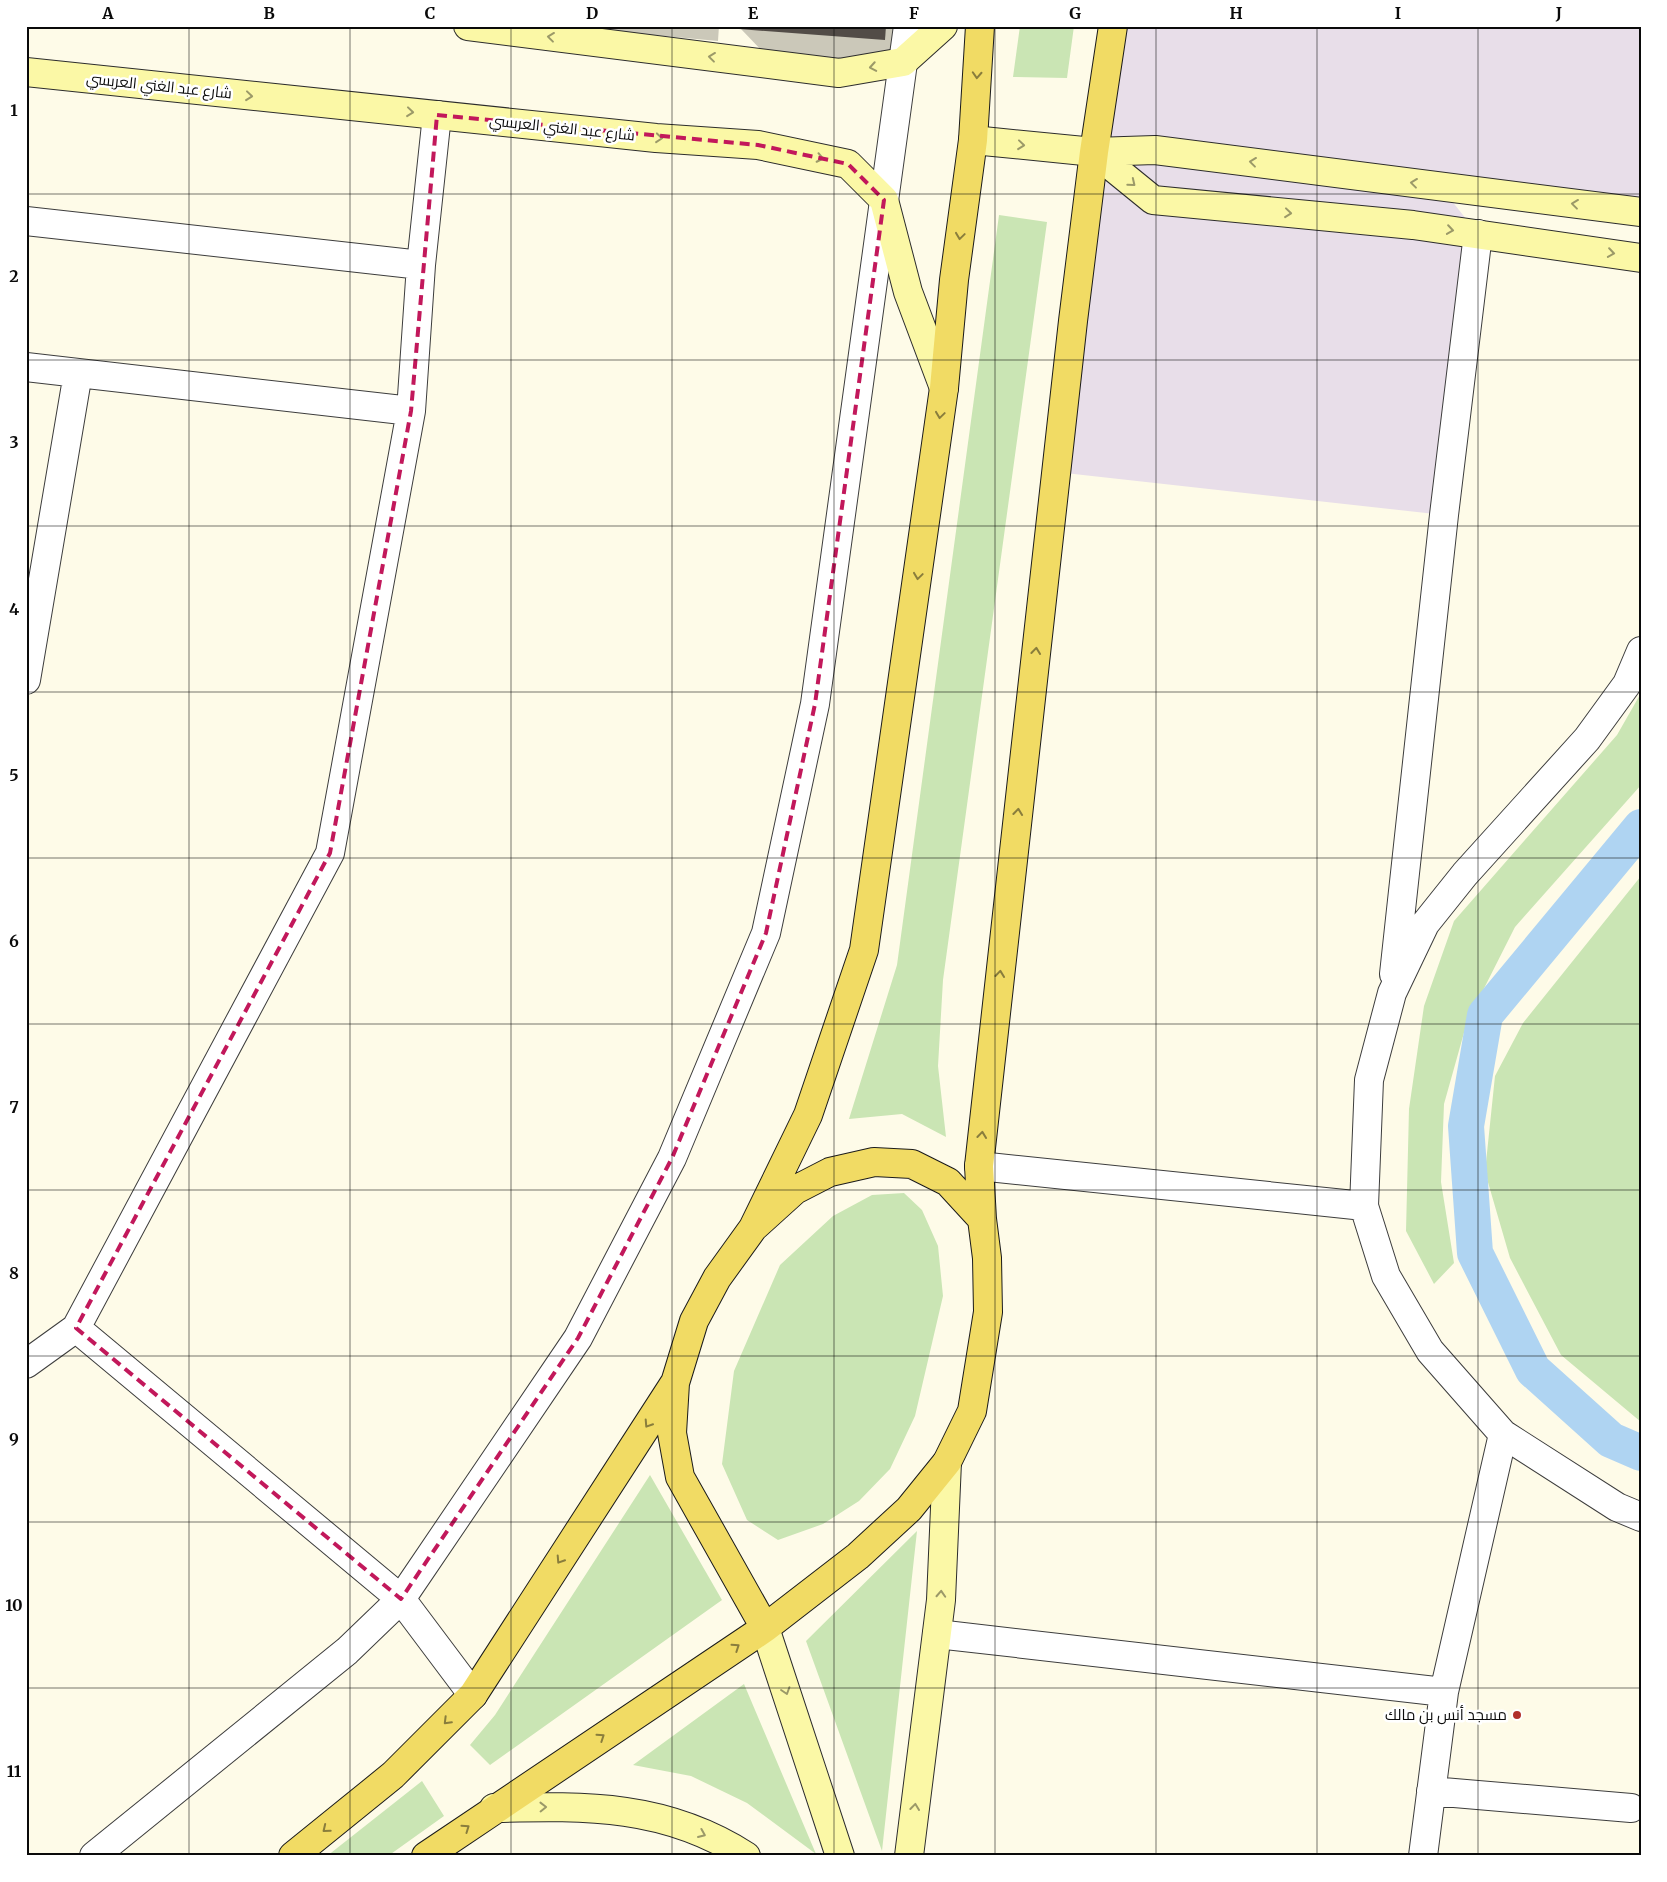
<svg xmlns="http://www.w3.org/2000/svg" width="1667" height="1882" font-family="Merriweather,Cairo,serif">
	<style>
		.industrial { fill: #e8dee9 }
		.green { fill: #cae5b4 }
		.shadow { fill: #0003 }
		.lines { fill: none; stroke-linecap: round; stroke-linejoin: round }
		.canal { stroke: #afd4f2; stroke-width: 36 }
		.building { fill: #524c47 }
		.street-casing { stroke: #3d3d3d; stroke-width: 30 }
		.secondary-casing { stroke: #2c2c2c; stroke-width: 30 }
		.primary-casing { stroke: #1b1b1b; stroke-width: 30 }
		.street { stroke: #fff; stroke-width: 28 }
		.secondary { stroke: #fbf8a6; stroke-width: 28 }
		.primary { stroke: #f1db64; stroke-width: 28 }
		.oneway { stroke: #9b9968 }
		.oneway2 { stroke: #897d3c }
		.marked { fill: none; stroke: #c2185b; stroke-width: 4; stroke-dasharray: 10 6; stroke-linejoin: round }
		.grid { fill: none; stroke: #0a0a0a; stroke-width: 1; stroke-opacity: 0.55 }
		.poi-dot { fill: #b12f2a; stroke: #fff; stroke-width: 2 }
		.labels { text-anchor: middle; stroke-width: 5; stroke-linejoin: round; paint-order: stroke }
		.street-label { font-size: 15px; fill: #0a0a0a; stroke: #fff }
		.poi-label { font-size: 15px; fill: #0a0a0a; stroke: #fff; text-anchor: end }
		.neatline { fill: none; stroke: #0a0a0a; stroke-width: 2 }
		.grid-label { font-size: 16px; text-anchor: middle; font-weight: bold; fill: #0a0a0a }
	</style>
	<rect width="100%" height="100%" fill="#fefbe8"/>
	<path class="industrial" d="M 1113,26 L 1641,26 L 1641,212 L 1440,186 L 1478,234 L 1444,515 L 1056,472 Z"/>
	<path class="green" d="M 1020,26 L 1074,26 L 1067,78 L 1013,77 Z
		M 999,215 L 1047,222 L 943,980 L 938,1066 L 946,1137 L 902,1114 L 849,1119 L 897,965 Z
		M 1641,693 L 1641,785 L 1515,927 L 1467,1022 L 1444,1104 L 1441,1182 L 1454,1263 L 1434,1284 L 1406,1231 L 1409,1109 L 1424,1006 L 1454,921 L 1617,735 Z
		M 1641,876 L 1641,1422 L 1561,1355 L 1510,1258 L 1485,1172 L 1495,1076 L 1523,1023 Z
		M 904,1193 L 922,1210 L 938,1246 L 943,1296 L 915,1416 L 890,1469 L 859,1501 L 823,1524 L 778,1540 L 747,1520 L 722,1464 L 734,1371 L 780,1265 L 833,1216 L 872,1195 Z
		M 650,1475 L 722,1600 L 490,1765 L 470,1745 L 495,1715 Z
		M 917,1531 L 882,1851 L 806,1641 Z
		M 744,1684 L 816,1854 L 747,1803 L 691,1776 L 633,1765 Z
		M 422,1781 L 444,1816 L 388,1856 L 327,1856 Z"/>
	<path class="shadow" d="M 554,26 L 719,26 L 718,41 Z
		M 741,26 L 914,26 L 910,66 L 766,55 L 741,29 Z"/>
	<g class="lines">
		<path class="canal" d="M 1641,827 L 1485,1015 L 1466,1126 L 1475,1253 L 1533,1370 L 1611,1440 L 1641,1453"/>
	</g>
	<path class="building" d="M 740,26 L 886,26 L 885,40 L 739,29 Z"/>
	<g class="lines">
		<g class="street-casing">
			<path id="street" d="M 26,221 L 421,265 L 411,411 L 330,853 L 76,1328 L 26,1364
				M 421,265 L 437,115
				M 26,367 L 411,411
				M 1641,651 L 1627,684 L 1587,739 L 1465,874 L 1425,924 L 1392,993 L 1369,1080 L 1364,1206 L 1386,1276 L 1430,1351 L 1503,1434 L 1617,1507 L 1641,1517
				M 26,680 L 78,373
				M 1394,974 L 1444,515 L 1478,234
				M 979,1166 L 1364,1206
				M 76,1328 L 401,1599 L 473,1695
				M 937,1634 L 1444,1692
				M 1431,1791 L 1631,1808
				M 94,1856 L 347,1651 L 401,1599 L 578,1338 L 672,1158 L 766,933 L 815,704 L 908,26
				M 1423,1856 L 1444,1692 L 1503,1434"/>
		</g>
		<g class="secondary-casing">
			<path id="secondary" d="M 468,26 L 839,73 L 903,62 L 943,26
				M 26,72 L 656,138 L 758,145 L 848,164 L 884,200 L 908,292 L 944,388
				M 973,140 L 1094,152 L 1155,150 L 1641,212
				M 1094,152 L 1153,200 L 1413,225 L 1641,258
				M 765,1628 L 840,1856
				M 494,1808 C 587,1806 665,1804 746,1856
				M 909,1856 L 941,1600 L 947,1462"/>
		</g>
		<g class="primary-casing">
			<path id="primary" d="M 874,1162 L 912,1164 L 948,1182 L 982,1219 L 987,1258 L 988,1312 L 972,1411 L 947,1462 L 909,1509 L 858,1556 L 765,1628 L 680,1477 L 672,1433 L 675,1383 L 694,1321 L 717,1278 L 753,1228 L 795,1190 L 830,1172 Z
				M 982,1219 L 979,1166 L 1073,321 L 1094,152 L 1113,26
				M 753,1228 L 808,1115 L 864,950 L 944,388 L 954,280 L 973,140 L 980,26
				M 293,1856 L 393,1775 L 473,1695 L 674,1384
				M 426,1856 L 765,1628"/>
		</g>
		<use href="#street" class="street"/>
		<use href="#secondary" class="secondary"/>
		<use href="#primary" class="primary"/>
	</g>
	<defs><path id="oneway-chevron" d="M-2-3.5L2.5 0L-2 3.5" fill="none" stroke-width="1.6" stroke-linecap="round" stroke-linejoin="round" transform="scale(1.25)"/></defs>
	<g class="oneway">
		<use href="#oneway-chevron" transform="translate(551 37) rotate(-173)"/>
		<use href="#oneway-chevron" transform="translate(712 57) rotate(-173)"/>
		<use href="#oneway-chevron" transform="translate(873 67) rotate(170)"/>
		<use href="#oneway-chevron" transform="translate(249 96) rotate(6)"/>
		<use href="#oneway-chevron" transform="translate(410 112) rotate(6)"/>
		<use href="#oneway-chevron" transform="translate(659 138) rotate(5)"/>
		<use href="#oneway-chevron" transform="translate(1021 145) rotate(6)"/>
		<use href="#oneway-chevron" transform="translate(820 158) rotate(12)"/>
		<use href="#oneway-chevron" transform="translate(1253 162) rotate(-173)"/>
		<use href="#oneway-chevron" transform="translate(1132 183) rotate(39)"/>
		<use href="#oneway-chevron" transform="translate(1414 183) rotate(-173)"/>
		<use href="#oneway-chevron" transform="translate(1575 204) rotate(-173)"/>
		<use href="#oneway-chevron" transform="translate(1288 213) rotate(6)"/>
		<use href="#oneway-chevron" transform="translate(1450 230) rotate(8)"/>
		<use href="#oneway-chevron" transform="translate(1611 253) rotate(8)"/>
		<use href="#oneway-chevron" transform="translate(941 1594) rotate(-87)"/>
		<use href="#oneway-chevron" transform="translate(786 1691) rotate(72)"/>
		<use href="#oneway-chevron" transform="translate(543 1807) rotate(-1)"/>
		<use href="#oneway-chevron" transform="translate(915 1807) rotate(-83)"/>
		<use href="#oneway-chevron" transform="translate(702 1834) rotate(23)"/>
	</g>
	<g class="oneway2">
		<use href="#oneway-chevron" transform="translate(977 75) rotate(93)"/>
		<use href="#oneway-chevron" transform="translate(960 236) rotate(98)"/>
		<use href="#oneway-chevron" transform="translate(940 415) rotate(98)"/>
		<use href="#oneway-chevron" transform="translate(918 576) rotate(98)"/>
		<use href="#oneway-chevron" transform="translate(1036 651) rotate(-84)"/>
		<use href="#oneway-chevron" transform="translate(1018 812) rotate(-84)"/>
		<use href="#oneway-chevron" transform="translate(1000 974) rotate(-84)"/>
		<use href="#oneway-chevron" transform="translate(982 1135) rotate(-84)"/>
		<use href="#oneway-chevron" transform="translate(648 1424) rotate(123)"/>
		<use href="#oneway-chevron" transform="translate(560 1560) rotate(123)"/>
		<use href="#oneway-chevron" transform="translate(736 1647) rotate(-34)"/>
		<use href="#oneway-chevron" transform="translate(447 1721) rotate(135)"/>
		<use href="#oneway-chevron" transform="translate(601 1737) rotate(-34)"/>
		<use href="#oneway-chevron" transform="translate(466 1828) rotate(-35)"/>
		<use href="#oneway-chevron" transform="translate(326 1829) rotate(141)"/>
	</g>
	<path class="marked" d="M 437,115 L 758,145 L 848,164 L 884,200 L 815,704 L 766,933 L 672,1158 L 578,1338 L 401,1599 L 76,1328 L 330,853 L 411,411 Z"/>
	<path class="grid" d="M 189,26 L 189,1856M 350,26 L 350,1856M 511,26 L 511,1856M 672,26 L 672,1856M 834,26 L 834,1856M 995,26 L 995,1856M 1156,26 L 1156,1856M 1317,26 L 1317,1856M 1478,26 L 1478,1856M 26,194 L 1641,194M 26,360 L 1641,360M 26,526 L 1641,526M 26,692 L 1641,692M 26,858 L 1641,858M 26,1024 L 1641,1024M 26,1190 L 1641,1190M 26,1356 L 1641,1356M 26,1522 L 1641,1522M 26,1688 L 1641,1688"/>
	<circle class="poi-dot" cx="1517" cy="1715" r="5"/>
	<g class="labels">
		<g class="street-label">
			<text transform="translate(159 86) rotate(6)" y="5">شارع عبد الغني العربسي</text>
			<text transform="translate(562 128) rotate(6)" y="5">شارع عبد الغني العربسي</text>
		</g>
		<g class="poi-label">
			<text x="1507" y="1720">مسجد أنس بن مالك</text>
		</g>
	</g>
	<rect width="1667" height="1882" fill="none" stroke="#ffffff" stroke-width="55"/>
	<rect x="28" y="28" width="1612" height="1826" class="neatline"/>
	<g class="grid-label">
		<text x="108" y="19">A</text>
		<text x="269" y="19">B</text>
		<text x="430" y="19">C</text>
		<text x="592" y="19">D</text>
		<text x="753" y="19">E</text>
		<text x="914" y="19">F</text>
		<text x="1075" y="19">G</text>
		<text x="1236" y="19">H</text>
		<text x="1398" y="19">I</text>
		<text x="1559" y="19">J</text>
		<text x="14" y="116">1</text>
		<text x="14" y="282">2</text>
		<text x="14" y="448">3</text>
		<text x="14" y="615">4</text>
		<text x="14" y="781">5</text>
		<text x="14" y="947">6</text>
		<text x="14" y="1113">7</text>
		<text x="14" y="1279">8</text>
		<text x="14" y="1445">9</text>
		<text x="14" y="1611">10</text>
		<text x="14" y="1777">11</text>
	</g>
</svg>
